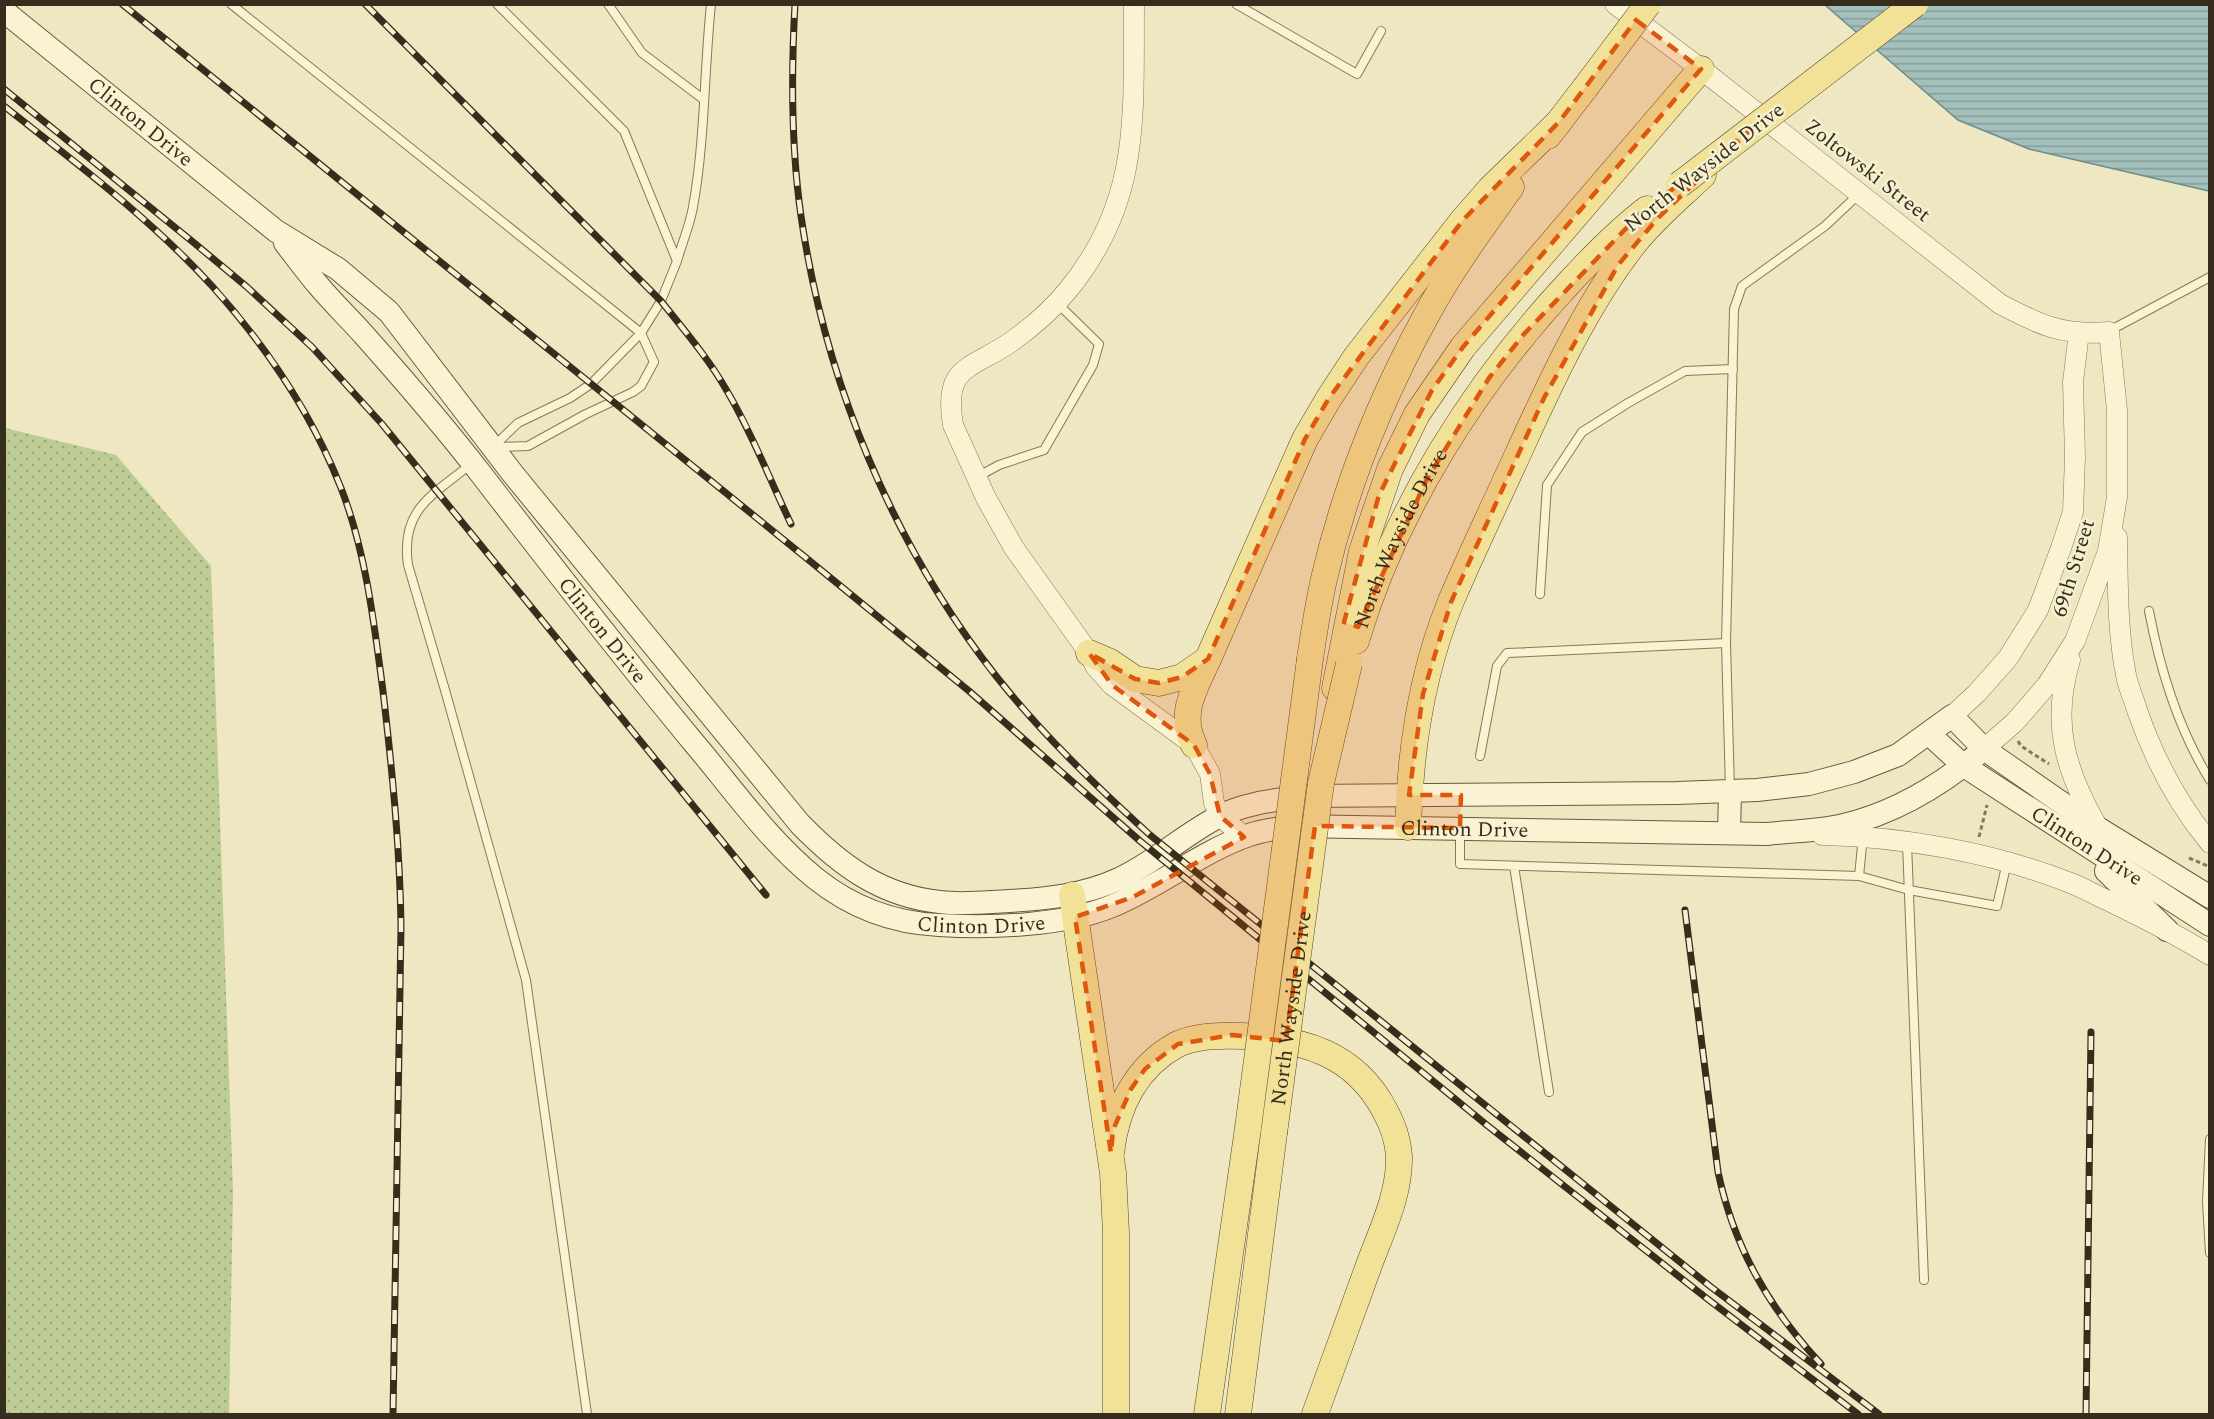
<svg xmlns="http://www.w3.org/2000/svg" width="2214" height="1419" font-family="Spectral,serif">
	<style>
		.grass { fill: url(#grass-dots) }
		.water { fill: url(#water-rules); stroke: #6b8e8a; stroke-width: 1.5 }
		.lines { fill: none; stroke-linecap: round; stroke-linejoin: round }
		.service-casing { stroke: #877858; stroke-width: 10 }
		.tertiary-casing { stroke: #877858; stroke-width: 21 }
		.secondary-casing { stroke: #69593c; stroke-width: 24 }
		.primary-casing { stroke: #55452d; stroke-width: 27 }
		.path { stroke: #877858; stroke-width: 3; stroke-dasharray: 4.5 3; stroke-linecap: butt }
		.service { stroke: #f9f3d4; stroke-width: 8 }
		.tertiary { stroke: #f9f3d4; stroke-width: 20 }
		.secondary { stroke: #f9f3d4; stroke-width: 22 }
		.primary { stroke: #f1e298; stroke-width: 26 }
		.rail-casing { stroke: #372d1d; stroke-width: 7 }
		.rail { stroke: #f5f0d0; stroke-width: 4.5; stroke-dasharray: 14; stroke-linecap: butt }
		.primary-bridge-casing { stroke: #55452d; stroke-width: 27; stroke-linecap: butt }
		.primary-bridge { stroke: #f1e298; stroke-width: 26 }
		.marked { fill: #df570d; fill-opacity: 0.2; stroke: #df570d; stroke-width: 4.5; stroke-dasharray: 12 8; stroke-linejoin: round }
		.labels { text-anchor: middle; stroke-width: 5; stroke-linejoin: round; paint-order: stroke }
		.street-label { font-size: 21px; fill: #372d1d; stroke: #f5f0d0 }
	</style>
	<defs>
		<pattern id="grass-dots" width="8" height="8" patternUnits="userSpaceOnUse" patternTransform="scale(1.5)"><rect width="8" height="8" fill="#bdcc95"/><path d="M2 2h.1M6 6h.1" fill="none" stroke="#9aa679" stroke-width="1.8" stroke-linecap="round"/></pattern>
		<pattern id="water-rules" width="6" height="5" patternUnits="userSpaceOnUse" patternTransform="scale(1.5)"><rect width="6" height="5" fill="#a3c0bc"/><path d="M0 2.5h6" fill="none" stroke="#869c98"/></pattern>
	</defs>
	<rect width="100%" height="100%" fill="#eee7c1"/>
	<path class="grass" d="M 5,428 L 116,455 L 211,566 L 233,1191 L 229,1414 L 5,1414 Z"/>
	<path class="water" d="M 1825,5 L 2209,5 L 2209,191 L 2029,149 L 1958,120 Z"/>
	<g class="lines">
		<g class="service-casing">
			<path id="service" d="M 231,4 L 641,333 L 654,362 L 641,386 L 633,392 L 586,414 L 528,446 L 497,447
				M 608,4 L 642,53 L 703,99
				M 1236,4 L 1357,74 L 1381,31
				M 677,261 C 682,243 690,225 693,207 C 705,141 704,72 711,4
				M 2109,331 L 2210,277
				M 494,446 L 518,423 L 570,398 L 591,384 L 641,333 L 661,301 L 677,261 L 624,131 L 497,4
				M 471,464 C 433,495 400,509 408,565 L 445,690 L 526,980 L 587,1414
				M 977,477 L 999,465 L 1044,450 L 1093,365 L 1099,344 L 1057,303
				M 1540,594 L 1547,485 L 1582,432 L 1628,403 L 1685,371 L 1733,369
				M 2149,611 C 2160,669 2178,729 2210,780
				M 1480,756 L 1497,666 L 1507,653 L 1726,643
				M 1730,791 L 1726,643 L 1734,309 L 1742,286 L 1825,226 L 1859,194
				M 1460,831 L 1460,864 L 1859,876
				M 1863,836 L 1859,876 L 1909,890 L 1997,906 L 2007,862
				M 1907,843 L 1924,1280
				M 1514,866 L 1549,1092
				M 2210,1139 L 2207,1202 L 2210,1253"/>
		</g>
		<g class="tertiary-casing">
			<path id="tertiary" d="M 1134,4 C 1133,114 1142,200 1068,290 C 1052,310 1032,327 1011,342 C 970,370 943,365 953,425 L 986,498 L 1014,548 L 1089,653 L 1096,667 L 1112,685 L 1194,745 L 1210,774 L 1214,803 L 1220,816 L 1244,837
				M 1615,4 L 1701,69 L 2000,304 C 2040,325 2062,336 2109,332 L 2117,410 L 2117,497 L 2108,551 L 2075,641 L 2047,685 L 2015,722 L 1984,749
				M 2117,537 C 2118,583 2117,630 2126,675 C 2128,687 2134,699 2137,710 C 2154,759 2177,803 2210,843
				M 2070,660 C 2051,723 2065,770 2097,826
				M 1952,716 L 1977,693 L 2008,658 L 2038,610 L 2061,548 L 2073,512 L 2075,457 L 2073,382 L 2079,332
				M 1822,835 C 1904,837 1991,852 2068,882 C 2082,887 2095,895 2109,901 C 2144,918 2177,935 2210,955"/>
		</g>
		<g class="secondary-casing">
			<g id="secondary">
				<path id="s1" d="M 4,11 L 276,231 L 338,269 L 389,312 L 513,474 L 800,824 C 840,865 881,896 940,902 C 963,905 986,902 1009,901 C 1047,899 1084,895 1119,879 C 1156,862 1184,834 1220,816 C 1245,803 1276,800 1304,796 L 1677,793 L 1757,790 L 1809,784 L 1854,772 L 1898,755 L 1952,716 L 1984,749 L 2007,765 L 2098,828 L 2210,897"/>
				<path id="s2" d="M 285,243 C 296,257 307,272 318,285 C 333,303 349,318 364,335 C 404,380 444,426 481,474 C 551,565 621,655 694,743 C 733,789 768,840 815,878 C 851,907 893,923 939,925 C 990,928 1064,926 1112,906 C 1159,887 1200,852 1249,835 C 1264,830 1280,828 1295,826 L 1767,834 C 1792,831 1820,831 1844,825 C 1898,812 1943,784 1984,749"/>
				<path id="s3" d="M 1929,734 L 1964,766 L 2210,925"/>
				<path d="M 1729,833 L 1730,792"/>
				<path d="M 2106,871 L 2167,930"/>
			</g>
		</g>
		<g class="primary-casing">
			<g id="primary">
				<path d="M 1548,136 L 1585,88"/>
				<path id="s4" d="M 1356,641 C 1395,509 1475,384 1568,284 C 1592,258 1618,231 1647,209"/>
				<path d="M 1089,653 L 1110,662 L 1135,679 L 1159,683 L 1182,677 L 1208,659 L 1305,439 L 1329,398 L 1356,357 L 1463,220 L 1490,189 L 1559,122"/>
				<path d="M 1310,659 C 1314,632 1318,605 1324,579 C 1345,488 1381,398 1426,316 C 1450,271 1481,229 1511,187"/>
				<path d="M 1335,688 L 1362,551 L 1390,469 L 1417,414 L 1463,347 L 1701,69"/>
				<path d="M 1194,745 C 1178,714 1195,688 1208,659"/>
				<path d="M 1408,827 C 1410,750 1422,672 1451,601 C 1472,552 1495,504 1517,456 C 1550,384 1584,308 1633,245 C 1653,219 1680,197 1703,175"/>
				<path d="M 1072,895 L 1113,1173 L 1116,1233 L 1116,1414"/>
				<path d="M 1111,1153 C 1116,1109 1135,1068 1176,1045 C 1195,1035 1222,1035 1243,1036 C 1302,1039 1354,1053 1384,1109 C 1392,1123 1398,1140 1399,1156 C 1400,1194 1382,1230 1369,1265 C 1351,1315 1333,1365 1315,1414"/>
				<path d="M 1207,1414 L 1248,1128"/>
				<path d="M 1238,1414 L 1274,1133"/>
			</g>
		</g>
		<path class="path" d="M 2018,741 L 2021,746 L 2049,764
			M 1979,837 L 1987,805
			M 2189,858 L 2210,867"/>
		<use href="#service" class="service"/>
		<use href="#tertiary" class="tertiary"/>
		<use href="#secondary" class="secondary"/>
		<use href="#primary" class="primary"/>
		<g class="rail-casing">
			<path id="rail" d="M 122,4 L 805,557 L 969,691 L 1140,841 L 1488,1126 L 1705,1297 L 1858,1414
				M 365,4 L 661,301 C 684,330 709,359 727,391 C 752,433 770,480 791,524
				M 795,4 C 791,75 791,146 801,216 C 825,381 892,544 996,676 C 1042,734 1095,785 1150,835 L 1711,1287 L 1879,1414
				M 4,89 L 193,242 L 247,287 L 312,347 L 382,424 L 766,895
				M 4,106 C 76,163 150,218 212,286 C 266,346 311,412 341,488 C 366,552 374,623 383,691 C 392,769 400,847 401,926 L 393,1414
				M 1685,910 L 1718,1172 C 1734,1247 1768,1307 1821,1364
				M 2086,1414 L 2091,1032"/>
		</g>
		<use href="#rail" class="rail"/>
		<g class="primary-bridge-casing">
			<g id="primary-bridge">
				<path d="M 1585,88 L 1648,4"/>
				<path d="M 1679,185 L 1915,4"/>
				<path d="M 1248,1128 L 1310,659"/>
				<path id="s5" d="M 1274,1133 L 1321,783 L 1349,664"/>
			</g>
		</g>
		<use href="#primary-bridge" class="primary-bridge"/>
	</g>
	<path class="marked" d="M 1636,20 L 1701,69 L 1463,347 L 1432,390 L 1379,495 L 1344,622 L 1358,627 L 1427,479 L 1489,378 L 1524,334 L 1640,214 L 1749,131 L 1657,219 L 1618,265 L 1544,398 L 1451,602 L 1423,694 L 1409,795 L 1461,795 L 1460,828 L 1315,826 L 1286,1041 L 1232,1035 L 1178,1044 L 1145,1069 L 1131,1089 L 1113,1130 L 1111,1153 L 1075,917 L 1133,897 L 1244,837 L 1220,816 L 1210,774 L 1194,745 L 1112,685 L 1089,653 L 1135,679 L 1159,683 L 1182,677 L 1208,659 L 1305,439 L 1329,398 L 1463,220 L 1559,122 Z"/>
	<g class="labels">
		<g class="street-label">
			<text dy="7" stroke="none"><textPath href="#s1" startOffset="176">Clinton Drive</textPath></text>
			<text transform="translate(1704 167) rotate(-38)" y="7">North Wayside Drive</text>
			<text transform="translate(1868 170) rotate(38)" y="7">Zoltowski Street</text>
			<text dy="7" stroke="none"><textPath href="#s4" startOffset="112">North Wayside Drive</textPath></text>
			<text transform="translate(2073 568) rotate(-73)" y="7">69th Street</text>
			<text dy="7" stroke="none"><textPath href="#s2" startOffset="501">Clinton Drive</textPath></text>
			<text dy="7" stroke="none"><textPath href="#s2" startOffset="1509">Clinton Drive</textPath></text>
			<text dy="7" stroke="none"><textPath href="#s3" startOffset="194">Clinton Drive</textPath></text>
			<text dy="7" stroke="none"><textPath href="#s2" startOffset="1005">Clinton Drive</textPath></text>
			<text dy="7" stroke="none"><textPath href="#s5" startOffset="126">North Wayside Drive</textPath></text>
		</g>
	</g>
	<rect width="2214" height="1419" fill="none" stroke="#372d1d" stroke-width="12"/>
</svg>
